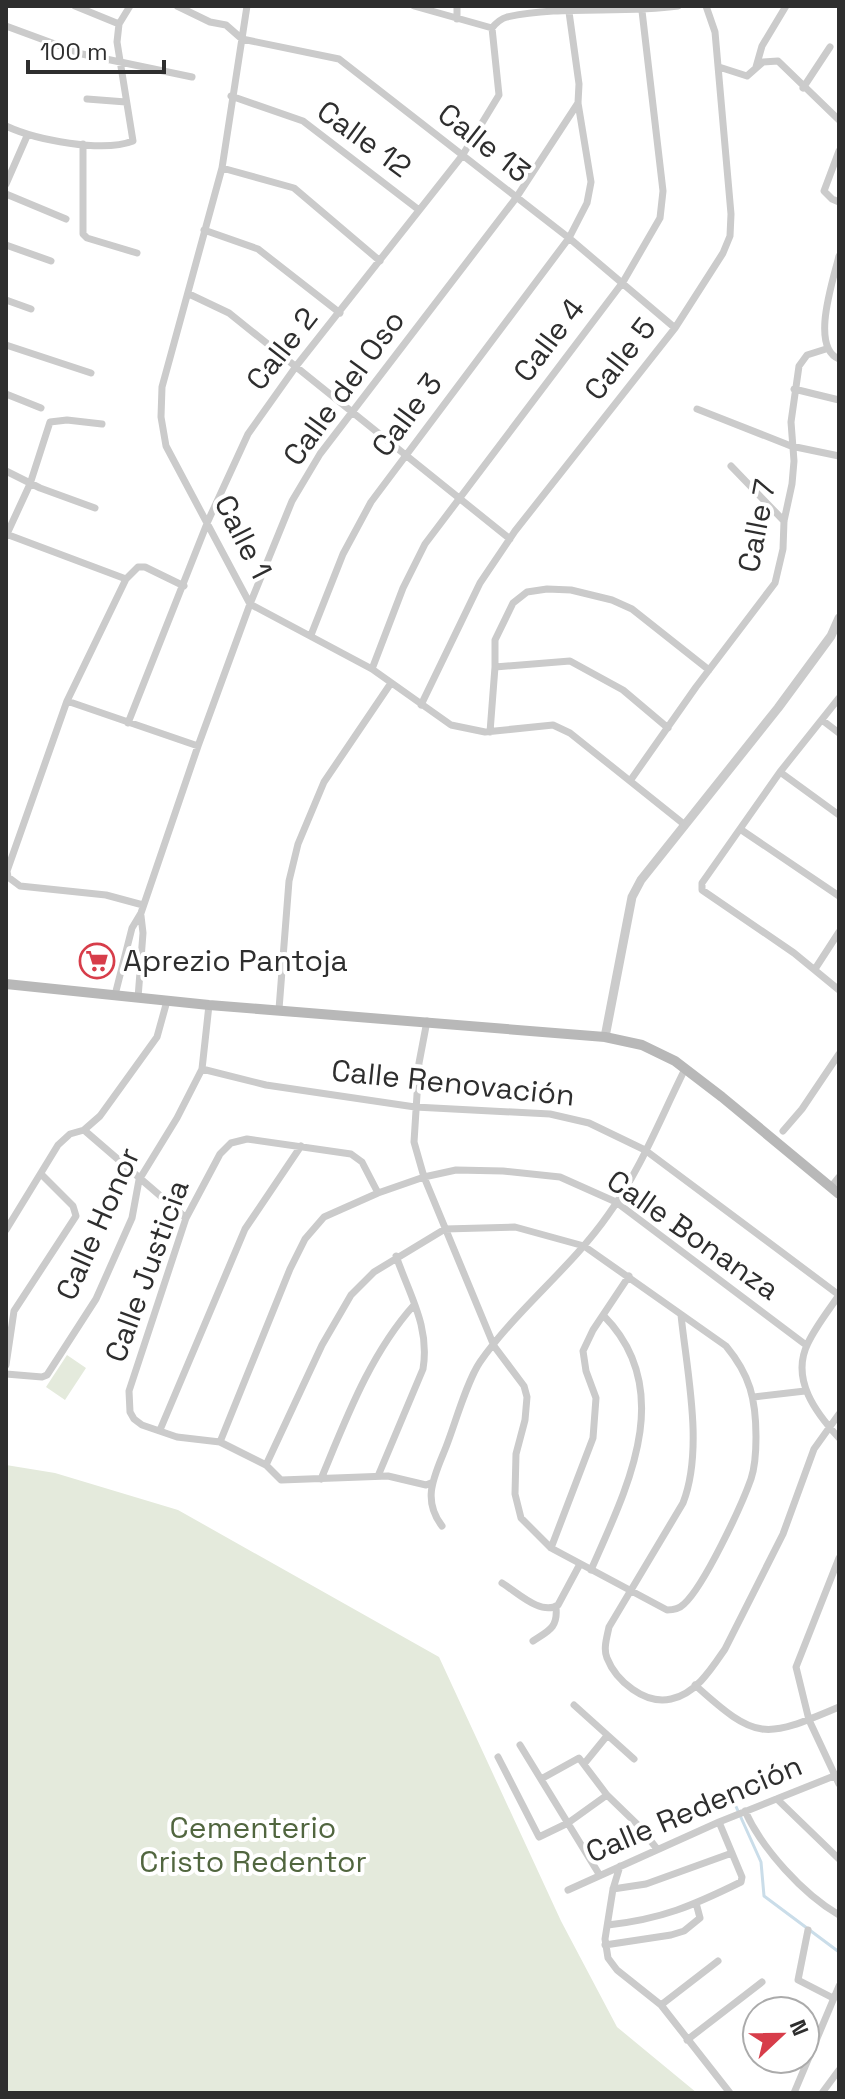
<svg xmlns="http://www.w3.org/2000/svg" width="845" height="2099" font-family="'Space Grotesk',sans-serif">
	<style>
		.green { fill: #e4eadc }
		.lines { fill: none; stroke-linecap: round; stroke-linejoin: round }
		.stream { stroke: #cadde9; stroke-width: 3 }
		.minor { stroke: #cbcbcb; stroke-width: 7 }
		.tertiary { stroke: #cbcbcb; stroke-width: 9 }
		.secondary { stroke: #b8b8b8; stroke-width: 10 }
		.labels { text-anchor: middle; stroke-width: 8; stroke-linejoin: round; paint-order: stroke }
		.street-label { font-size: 30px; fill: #2e2e2e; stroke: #fff }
		.poi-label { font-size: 30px; fill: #2e2e2e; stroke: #fff; text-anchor: start }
		.park-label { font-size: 30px; fill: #51663f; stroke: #fff }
	</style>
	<rect width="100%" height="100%" fill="#fff"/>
	<path class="green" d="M 67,1355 L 86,1368 L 65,1400 L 46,1387 Z
		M 6,1465 L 55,1473 L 178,1510 L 439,1657 L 561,1921 L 617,2027 L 697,2093 L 6,2093 Z"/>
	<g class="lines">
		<path class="stream" d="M 729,1791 L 761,1862 L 764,1896 L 839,1952"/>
		<path class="minor" d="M 75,6 L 119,24
			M 177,6 L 210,22 L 226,25 L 242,39 L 339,59 L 569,238 L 675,328
			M 247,6 L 222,168 L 162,387 L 161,417 L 166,446 L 250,604 L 372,669 L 451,725 L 485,732 L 553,725 L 570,733 L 685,825
			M 414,6 L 492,28 C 496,23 500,19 507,17 C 561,5 622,14 678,6
			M 457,6 L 457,19
			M 6,26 L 82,54 L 192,77
			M 719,67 L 747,76 L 763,62 L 778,61 L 839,120
			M 756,67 L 762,46 L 786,6
			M 803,88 L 830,47
			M 231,96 L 303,121 L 419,210
			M 87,99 L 126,102
			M 6,126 C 36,140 103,153 133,141 L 117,42 L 119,24 L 130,6
			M 83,144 L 83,234 L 87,238 L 137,253
			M 839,151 L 824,191 L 832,199 L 839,202
			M 222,168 L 294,188 L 380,261
			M 6,184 L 27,136
			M 6,194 L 66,219
			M 204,230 L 258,249 L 340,313
			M 6,245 L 51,261
			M 839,256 C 833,281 810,347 839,359
			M 189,294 L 229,313 L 510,539
			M 6,300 L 31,309
			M 6,345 L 91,373
			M 794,389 L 839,400
			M 6,394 L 41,408
			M 697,409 L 791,446 L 839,456
			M 731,466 L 784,521
			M 6,471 L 40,488 L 95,508
			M 6,534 L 126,579
			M 6,536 L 30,484 L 50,422 L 67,420 L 102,424
			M 311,635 L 343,554 L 371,502 L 569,238 L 587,203 L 591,182 L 578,103 L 579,84 L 569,12
			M 495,667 L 570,661 L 623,690 L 668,728
			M 372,669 L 403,588 L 425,544 L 623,282 L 660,218 L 663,191 L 642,11
			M 839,698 L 780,772 L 702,883 L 702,890 L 794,953 L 839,990
			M 67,701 L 198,746
			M 421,705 L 480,583 L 515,531 L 675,328 L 723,253 L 730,236 L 731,214 L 715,32 L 706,6
			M 822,720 L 839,733
			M 128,723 L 208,521 L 248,434 L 297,365 L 462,156 L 499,95 L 492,28
			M 490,732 L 495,667 L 495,640 L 513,603 L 527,592 L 547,589 L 571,590 L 612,600 L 632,609 L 709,670
			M 780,772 L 839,815
			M 630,781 L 696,687 L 775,583 L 783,549 L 784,521 L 792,484 L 794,461 L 791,422 L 799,366 L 807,355 L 826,349
			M 740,829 L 839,896
			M 143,905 L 106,895 L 20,886 L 8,877 L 7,871 L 67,701 L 126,579 L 138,567 L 145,567 L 184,586
			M 815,969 L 839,932
			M 115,995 L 132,928 L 141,913 L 198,746 L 250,604 L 292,501 L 320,454 L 516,198 L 578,103
			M 138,998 L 143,933 L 141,916
			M 279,1009 L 289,881 L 298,844 L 324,782 L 391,683
			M 202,1069 L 266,1085 L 415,1107 L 550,1114 L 589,1123 L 645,1150 L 839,1295
			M 84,1130 L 186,1218
			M 783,1131 L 802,1109 L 839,1054
			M 831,1187 L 839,1177
			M 378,1193 L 362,1162 L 351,1154 L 247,1139 L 231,1143 L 220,1154 L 186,1218 L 129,1391 L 130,1412 L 134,1419 L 142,1425 L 177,1437 L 220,1442 L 266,1465 L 281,1480 L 388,1476 L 426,1485 L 431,1483
			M 6,1230 L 58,1145 L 70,1134 L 84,1130 L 100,1116 L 157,1037 L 167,1001
			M 839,1295 C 829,1310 816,1326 808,1343 C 790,1379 816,1413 839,1438
			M 681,1315 C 687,1373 704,1449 683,1503 L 609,1627 C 607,1637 603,1649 607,1658 C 616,1681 645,1705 671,1699 C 696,1694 712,1668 725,1649 L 783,1534 L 814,1449 L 839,1414
			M 6,1365 L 14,1311 L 76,1216 L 73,1206 L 41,1174
			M 6,1374 L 42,1377 L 47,1375 L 96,1299 L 132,1218 L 139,1180 L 177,1118 L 202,1069 L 209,1005
			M 754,1397 L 805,1391
			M 160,1430 L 245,1229 L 301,1146
			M 220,1442 L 290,1269 L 305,1239 L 324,1217 L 378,1193 L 424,1177 L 456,1170 L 503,1171 L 560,1177 L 616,1202 L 806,1345
			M 266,1465 L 322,1345 L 351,1295 L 374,1272 L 445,1229 L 515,1227 L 584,1246 L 726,1346 C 750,1375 756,1399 756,1437 C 756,1449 755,1467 751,1479 C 741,1507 704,1586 684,1604 C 679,1609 674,1610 667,1610 L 551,1548 L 521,1518 L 515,1494 L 516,1454 L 525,1420 L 527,1397 L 524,1386 L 494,1346 L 424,1177 L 414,1142 L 419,1063 L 427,1021
			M 378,1476 L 423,1369 C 430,1327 410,1296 396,1256
			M 321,1479 C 346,1419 370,1354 414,1305
			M 442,1526 C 421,1499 435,1475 446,1447 C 455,1424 467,1381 480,1362 C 517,1309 571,1268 608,1215 C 640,1171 661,1117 685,1069
			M 551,1548 L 593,1438 L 596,1398 L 586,1371 L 583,1351 L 593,1330 L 629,1276
			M 839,1558 L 796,1667 L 809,1720 L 839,1784
			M 591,1570 C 627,1488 678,1390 603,1315
			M 502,1583 C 517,1592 541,1616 558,1605 L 580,1564
			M 533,1641 C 548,1631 558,1628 556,1608
			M 695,1685 C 757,1741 764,1739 839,1707
			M 574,1705 L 634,1759
			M 520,1745 L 599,1874
			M 498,1757 L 539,1837 L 568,1823 L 607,1795
			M 584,1764 L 606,1737
			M 541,1779 L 579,1758 L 607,1795 L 640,1827 L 657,1849
			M 777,1799 L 839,1859
			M 745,1811 C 762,1849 803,1894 839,1915
			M 620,1866 L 613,1889 L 605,1939 L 608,1958 L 617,1970 L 661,2005 L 730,2093
			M 613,1889 L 646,1884 L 732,1853
			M 568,1890 L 719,1822 L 839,1774
			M 608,1925 C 662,1919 692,1906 741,1882 L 742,1877 L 719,1822
			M 808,1930 L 798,1980 L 833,1998
			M 605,1945 L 671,1935 L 684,1931 L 700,1918 L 696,1903
			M 661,2005 L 718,1961
			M 687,2040 L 762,1982
			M 794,2093 L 839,1986
			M 822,2093 L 839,2070"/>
		<path class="tertiary" d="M 605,1037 L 632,897 L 641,880 L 778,708 L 831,636 L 839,618"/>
		<path class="secondary" d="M 6,984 L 209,1005 L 605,1037 L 642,1045 L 675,1061 L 722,1097 L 839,1194"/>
	</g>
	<defs>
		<g id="supermarket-ring" transform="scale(1.8)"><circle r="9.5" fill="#fff" stroke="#d73d4a" stroke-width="1.5"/><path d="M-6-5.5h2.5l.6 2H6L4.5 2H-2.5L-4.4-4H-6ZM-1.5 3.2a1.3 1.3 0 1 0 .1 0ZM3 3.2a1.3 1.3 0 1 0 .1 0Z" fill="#d73d4a"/></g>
	</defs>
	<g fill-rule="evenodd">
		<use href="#supermarket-ring" x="97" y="961"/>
	</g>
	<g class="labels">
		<g class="street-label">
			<text transform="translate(364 139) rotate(36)" y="10">Calle 12</text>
			<text transform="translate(484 143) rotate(38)" y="10">Calle 13</text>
			<text transform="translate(549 340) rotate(-53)" y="10">Calle 4</text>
			<text transform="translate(282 349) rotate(-52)" y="10">Calle 2</text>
			<text transform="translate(620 359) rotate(-52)" y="10">Calle 5</text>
			<text transform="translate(344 388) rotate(-54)" y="10">Calle del Oso</text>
			<text transform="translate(407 415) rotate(-53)" y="10">Calle 3</text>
			<text transform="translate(757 526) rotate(-79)" y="10">Calle 7</text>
			<text transform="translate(243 537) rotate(63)" y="10">Calle 1</text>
			<text transform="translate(453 1083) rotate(6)" y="10">Calle Renovación</text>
			<text transform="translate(98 1224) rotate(-66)" y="10">Calle Honor</text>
			<text transform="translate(693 1235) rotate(35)" y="10">Calle Bonanza</text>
			<text transform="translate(147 1271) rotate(-70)" y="10">Calle Justicia</text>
			<text transform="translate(694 1809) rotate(-23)" y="10">Calle Redención</text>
		</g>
		<g class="poi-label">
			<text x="123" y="971">Aprezio Pantoja</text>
		</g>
		<g class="park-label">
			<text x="253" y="1838">Cementerio<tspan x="253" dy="34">Cristo Redentor</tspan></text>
		</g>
	</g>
	<rect width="845" height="2099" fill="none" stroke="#2e2e2e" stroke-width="16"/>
	<g transform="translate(781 2035) rotate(68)"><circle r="38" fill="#ffffff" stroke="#ababab" stroke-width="2"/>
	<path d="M0-6L14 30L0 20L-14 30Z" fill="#d73d4a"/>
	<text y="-12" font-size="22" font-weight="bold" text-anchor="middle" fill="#2e2e2e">N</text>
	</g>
	<path d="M28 60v12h136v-12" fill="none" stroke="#2e2e2e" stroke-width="4"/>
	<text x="40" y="60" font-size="24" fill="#2e2e2e" stroke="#ffffff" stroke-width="6" paint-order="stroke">100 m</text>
</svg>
